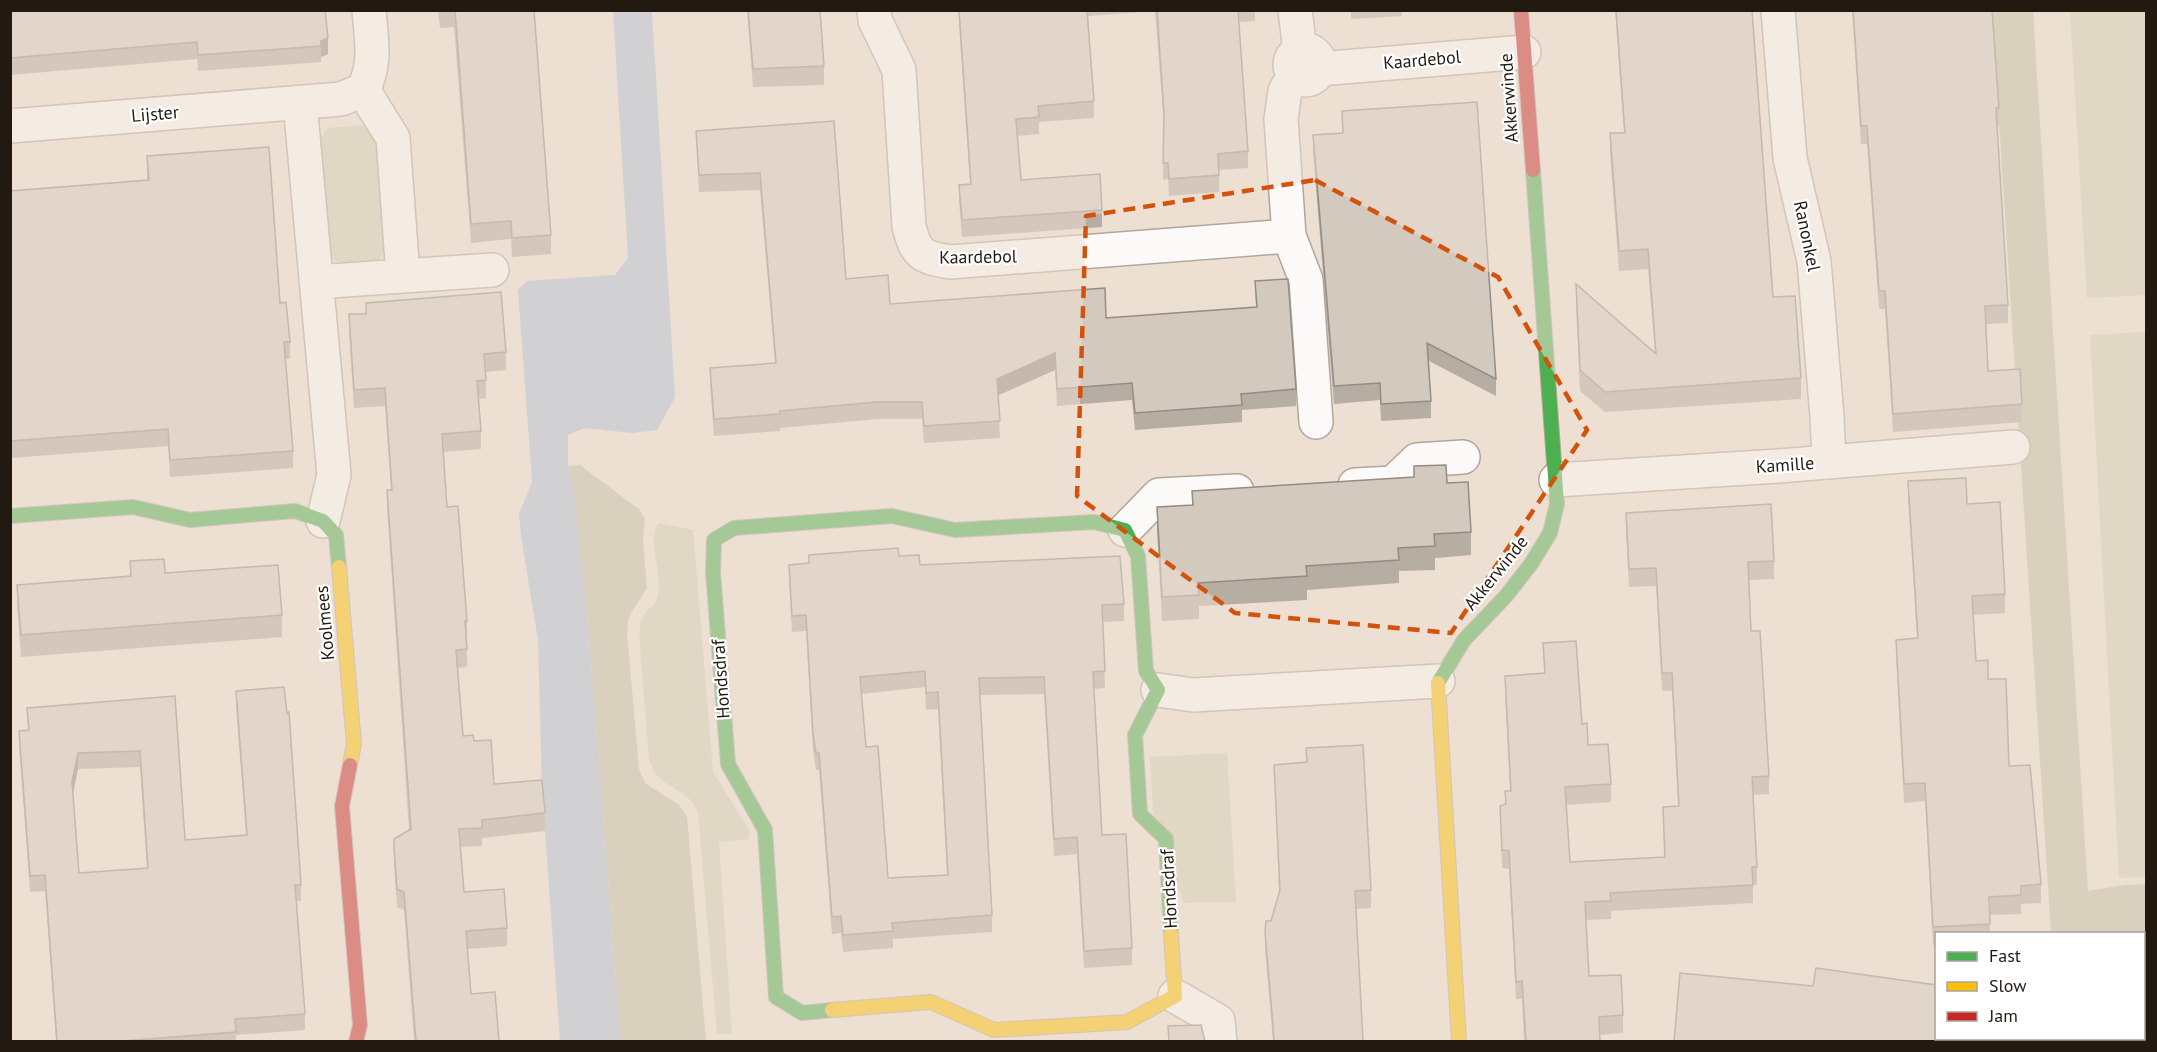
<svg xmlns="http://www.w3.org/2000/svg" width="2157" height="1052" font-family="'PT Sans',sans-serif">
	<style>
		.green { fill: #d0d0b7 }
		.forest { fill: #c1c2a4 }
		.water { fill: #afc2d6 }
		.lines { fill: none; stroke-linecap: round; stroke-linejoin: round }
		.street-casing { stroke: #b1a69c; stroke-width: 36 }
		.fast-casing { stroke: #b1a69c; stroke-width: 16 }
		.slow-casing { stroke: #b1a69c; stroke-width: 16 }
		.jam-casing { stroke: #b1a69c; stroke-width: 16 }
		.street { stroke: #fcfaf8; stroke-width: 33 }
		.fast { stroke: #4caf50; stroke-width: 14 }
		.slow { stroke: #ffc107; stroke-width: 14 }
		.jam { stroke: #c62828; stroke-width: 14 }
		.wall { fill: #b6ada3; fill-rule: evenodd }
		.shaded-wall { fill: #948d85 }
		.building { fill: #d4c9be; stroke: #948d85; stroke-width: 1.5; fill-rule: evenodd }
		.marked { fill: none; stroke: #d4530c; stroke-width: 4.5; stroke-dasharray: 12 8; stroke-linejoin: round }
		.labels { text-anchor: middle; stroke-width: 4.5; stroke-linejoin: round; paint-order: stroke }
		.street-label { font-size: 18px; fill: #221a11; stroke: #fff }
	</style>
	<rect width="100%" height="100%" fill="#eddfd1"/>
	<path class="green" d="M 2070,11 L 2146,11 L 2146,295 L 2087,298 Z
		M 362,125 L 382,141 L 390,245 L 374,265 L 343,266 L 326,254 L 317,142 L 328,128 Z
		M 2146,332 L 2146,877 L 2119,878 L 2090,335 Z
		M 659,523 L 693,530 L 713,772 L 749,830 L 749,839 L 719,842 L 732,1034 L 717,1034 L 698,813 C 688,784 656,791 649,758 L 639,634 L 641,621 L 647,610 C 676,594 642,543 659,523 Z
		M 1227,753 L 1236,902 L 1183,903 L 1153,811 L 1150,757 Z"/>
	<path class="forest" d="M 1992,11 L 2033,11 L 2088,891 L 2125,885 L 2146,884 L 2146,956 L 2144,956 L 2144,934 L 2051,933 Z
		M 580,465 L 640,510 L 645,519 L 643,539 L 647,588 L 631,613 L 628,621 L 627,633 L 639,769 L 645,783 L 679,805 L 687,816 L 706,1041 L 621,1041 L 588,624 L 574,490 L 568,466 Z"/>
	<path class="water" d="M 613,11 L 652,11 L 675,397 L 657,430 L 632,433 L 585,428 L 568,435 L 568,466 L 574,490 L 588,624 L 621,1041 L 560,1041 L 542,789 L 538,640 L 521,536 L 519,514 L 532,482 L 518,290 L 527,281 L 615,275 L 628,258 Z"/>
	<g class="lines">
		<g class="street-casing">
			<path id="street" d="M 874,10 L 875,20 L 899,70 L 909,226 C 916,255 922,257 950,262 L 1289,236
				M 1295,10 L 1300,51
				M 1778,10 L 1790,158 L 1814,261 L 1827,417 L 1829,462
				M1290 65a15 15 0 1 1 30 0a15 15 0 1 1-30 0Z
				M 1319,69 L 1524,52
				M 1294,76 L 1285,91 L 1281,119 L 1289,236 L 1306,280 L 1316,422
				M 300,103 L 334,475 L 323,521
				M 10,126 L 341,99 L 363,90 C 377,63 371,39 369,10
				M 403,276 L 492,270
				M 316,282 L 403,276 L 393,138 L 363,90
				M 1556,480 L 1778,466 L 2013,447
				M 1355,485 L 1393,483 L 1417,460 L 1463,457
				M 1125,530 L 1159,495 L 1237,491
				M 1158,690 L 1193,695 L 1438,681
				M 1175,996 L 1218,1021 L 1220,1042"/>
		</g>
		<g class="fast-casing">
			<path id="fast" d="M 10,516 L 133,507 L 190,520 L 295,511 L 323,521 L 336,535 L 339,567
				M 892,516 L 955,530 L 1094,522 L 1125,530 L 1138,556 L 1146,671 L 1158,690 L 1135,735 L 1140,814 L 1166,839 L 1171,934
				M 1438,683 L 1464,640 L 1506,596 L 1531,564 L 1550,533 L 1557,504 L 1533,170
				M 832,1010 L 802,1013 L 776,997 L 765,830 L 728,764 L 713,572 L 714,540 L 734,528 L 892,516"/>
		</g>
		<g class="slow-casing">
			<path id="slow" d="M 339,567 L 354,744 L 350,765
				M 1438,683 L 1459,1042
				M 832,1010 L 931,1002 L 994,1030 L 1127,1022 L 1175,996 L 1171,934"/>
		</g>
		<g class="jam-casing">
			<path id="jam" d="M 1521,10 L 1533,170
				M 350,765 L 342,806 L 360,1025 L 356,1042"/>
		</g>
		<use href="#street" class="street"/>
		<use href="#fast" class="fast"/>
		<use href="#slow" class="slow"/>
		<use href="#jam" class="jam"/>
	</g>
	<path class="wall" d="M 10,10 L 325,10 L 328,54 L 321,57 L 321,62 L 198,71 L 197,59 L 10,75 Z
		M 438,10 L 534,10 L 551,235 L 551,254 L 512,257 L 511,239 L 471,243 L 454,27 L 440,28 Z
		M 747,10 L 820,10 L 824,66 L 824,85 L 753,87 Z
		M 959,10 L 1255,10 L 1255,21 L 1239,22 L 1248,151 L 1248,168 L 1219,170 L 1219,192 L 1169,196 L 1168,179 L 1163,180 L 1164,125 L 1155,11 L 1088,16 L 1094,101 L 1094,118 L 1039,122 L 1039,134 L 1017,136 L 1021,180 L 1102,210 L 1102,227 L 962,237 L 959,201 L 959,185 L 970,184 L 959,26 Z
		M 1351,10 L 1402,10 L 1402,16 L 1351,19 Z
		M 1615,10 L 1752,10 L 1773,297 L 1801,378 L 1801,399 L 1605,412 L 1580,391 L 1576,305 L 1576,284 L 1655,352 L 1648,269 L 1619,271 L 1610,154 L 1610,133 L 1624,133 Z
		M 1852,10 L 1992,10 L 1999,108 L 1999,126 L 1997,126 L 2008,305 L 2008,323 L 1986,324 L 1988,371 L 2022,404 L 2022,422 L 1893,432 L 1885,309 L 1879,309 L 1867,144 L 1861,144 Z
		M 1342,111 L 1496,379 L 1496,396 L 1429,361 L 1431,401 L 1431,418 L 1381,421 L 1380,400 L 1334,404 L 1313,152 L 1313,135 L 1342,133 Z
		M 834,121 L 846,279 L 890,304 L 1106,318 L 1256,307 L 1255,281 L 1296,389 L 1296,406 L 1242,410 L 1242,422 L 1135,430 L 1132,400 L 1057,406 L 1055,370 L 998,395 L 1000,438 L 924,443 L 922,419 L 877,419 L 780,428 L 780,431 L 714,436 L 710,385 L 710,368 L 775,364 L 760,190 L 699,192 L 696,131 Z
		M 147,156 L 280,303 L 290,342 L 290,359 L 285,359 L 293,451 L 293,468 L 170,477 L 168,446 L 10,458 L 10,191 L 147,180 Z
		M 366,303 L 506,352 L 506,370 L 486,372 L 486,398 L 479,399 L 481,431 L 481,449 L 443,452 L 447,507 L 467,621 L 467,667 L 458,668 L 463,736 L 474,741 L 494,784 L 545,813 L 545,831 L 482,838 L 482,846 L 460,847 L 464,892 L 507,928 L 507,946 L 467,949 L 471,994 L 499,1041 L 414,1041 L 404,910 L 397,907 L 394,866 L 394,839 L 409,830 L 387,508 L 387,490 L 391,490 L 385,406 L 354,408 L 349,332 L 349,314 L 366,314 Z
		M 1414,466 L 1447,483 L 1471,532 L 1471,555 L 1435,558 L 1435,570 L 1399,571 L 1399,583 L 1307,590 L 1307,600 L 1199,606 L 1199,619 L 1162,621 L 1157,530 L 1157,507 L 1192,505 L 1192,491 L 1414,477 Z
		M 1908,481 L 1967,504 L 2005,594 L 2005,613 L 1973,615 L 1976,661 L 1988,679 L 2009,766 L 2041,884 L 2041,903 L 2021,904 L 2021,914 L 1990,915 L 1990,933 L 1936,933 L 1936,945 L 1933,945 L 1925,801 L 1904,803 L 1896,658 L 1896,640 L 1917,638 L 1908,499 Z
		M 1626,513 L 1774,561 L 1774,579 L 1749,580 L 1751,631 L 1769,776 L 1769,794 L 1753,795 L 1757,867 L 1757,885 L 1753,885 L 1753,903 L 1611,911 L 1611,919 L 1586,920 L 1589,976 L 1623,1015 L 1623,1033 L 1600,1035 L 1600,1041 L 1524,1041 L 1522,999 L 1516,999 L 1509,869 L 1502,868 L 1500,806 L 1505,804 L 1510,791 L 1505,694 L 1505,676 L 1544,673 L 1543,643 L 1582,724 L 1588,745 L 1611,784 L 1611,802 L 1566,805 L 1570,862 L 1664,857 L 1663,807 L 1678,806 L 1672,691 L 1662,691 L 1656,586 L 1629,587 L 1626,530 Z
		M 809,555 L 899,556 L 920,565 L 1124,604 L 1124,621 L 1103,622 L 1105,688 L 1094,689 L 1102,835 L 1132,948 L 1132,965 L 1084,968 L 1077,854 L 1054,856 L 1044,694 L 980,695 L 992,915 L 992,932 L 893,939 L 893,948 L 843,952 L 841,933 L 832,934 L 819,770 L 816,770 L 813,751 L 806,631 L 792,632 L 789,582 L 789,565 L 809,564 ZM 925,687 L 926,710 L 938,709 L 947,875 L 888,878 L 866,747 L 861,694 Z
		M 130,561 L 282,615 L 282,637 L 21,657 L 17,607 L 17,585 L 130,576 Z
		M 236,691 L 301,885 L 301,901 L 296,901 L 305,1014 L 305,1030 L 236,1035 L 236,1041 L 56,1041 L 45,891 L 30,892 L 19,747 L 19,731 L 28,730 L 27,708 L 175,696 L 185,840 L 246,835 L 236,707 ZM 140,767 L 147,868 L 79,873 L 73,793 L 78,769 Z
		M 1306,748 L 1371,890 L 1371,908 L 1356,909 L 1363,1041 L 1273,1041 L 1265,950 L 1265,932 L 1271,921 L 1279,892 L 1274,765 L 1306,762 Z"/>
	<path class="shaded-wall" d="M 328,38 L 328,54 L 321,57 L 321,41 Z
		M 1055,353 L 1055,370 L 997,396 L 997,379 Z
		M 78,753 L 78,769 L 72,798 L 72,782 Z"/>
	<path class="building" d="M 10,10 L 325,10 L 328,38 L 321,41 L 321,46 L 198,55 L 197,42 L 10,58 Z
		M 455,10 L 534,10 L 551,235 L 512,238 L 511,221 L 471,224 Z
		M 748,10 L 820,10 L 824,66 L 753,69 Z
		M 959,10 L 1087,10 L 1094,101 L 1038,106 L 1039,117 L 1016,119 L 1021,180 L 1100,174 L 1102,210 L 962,220 L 959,185 L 971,184 Z
		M 1157,10 L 1238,10 L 1248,151 L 1218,154 L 1219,175 L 1169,179 L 1168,163 L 1163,163 L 1164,113 Z
		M 1616,10 L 1752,10 L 1773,297 L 1795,296 L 1801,378 L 1605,392 L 1580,370 L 1576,284 L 1656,354 L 1648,249 L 1619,251 L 1610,133 L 1625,133 Z
		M 1853,10 L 1992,10 L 1999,108 L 1996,108 L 2008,305 L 1985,306 L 1988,371 L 2020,369 L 2022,404 L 1893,414 L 1885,291 L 1879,291 L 1867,126 L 1861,126 Z
		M 1477,102 L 1496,379 L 1427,343 L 1431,401 L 1381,404 L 1380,383 L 1334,386 L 1313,135 L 1343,133 L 1342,111 Z
		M 834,121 L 846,279 L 888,275 L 890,304 L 1105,288 L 1106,318 L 1257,307 L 1255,281 L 1288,279 L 1296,389 L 1241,394 L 1242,405 L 1135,413 L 1132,383 L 1057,389 L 1055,353 L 997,379 L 1000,421 L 924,426 L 922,402 L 877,402 L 780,411 L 780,414 L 714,419 L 710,368 L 776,363 L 760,173 L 699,175 L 696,131 Z
		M 269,147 L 280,303 L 286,302 L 290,342 L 284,342 L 293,451 L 170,460 L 168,429 L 10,441 L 10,191 L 149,180 L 147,156 Z
		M 501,292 L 506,352 L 484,354 L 486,380 L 477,381 L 481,431 L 442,434 L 447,507 L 458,506 L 467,621 L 465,621 L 467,649 L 456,650 L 463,736 L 473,735 L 474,741 L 491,740 L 494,784 L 542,780 L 545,813 L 482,820 L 482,828 L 459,829 L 464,892 L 504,889 L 507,928 L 466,931 L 471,994 L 495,992 L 499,1041 L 416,1041 L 404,892 L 397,889 L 394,848 L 394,839 L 411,829 L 387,490 L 392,490 L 385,388 L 354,390 L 349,314 L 366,314 L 366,303 Z
		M 1446,465 L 1447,483 L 1468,482 L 1471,532 L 1434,534 L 1435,546 L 1398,548 L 1399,560 L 1306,566 L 1307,576 L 1198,583 L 1199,595 L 1162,597 L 1157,507 L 1193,505 L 1192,491 L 1414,477 L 1414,466 Z
		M 1966,478 L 1967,504 L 2000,502 L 2005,594 L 1972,596 L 1976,661 L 1988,660 L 1988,679 L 2006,679 L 2009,766 L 2030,765 L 2041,884 L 2021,886 L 2021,895 L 1989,897 L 1990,924 L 1933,927 L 1925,783 L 1904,784 L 1896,640 L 1918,638 L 1908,481 Z
		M 1771,504 L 1774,561 L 1748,562 L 1751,631 L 1760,631 L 1769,776 L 1752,777 L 1757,867 L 1752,867 L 1753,885 L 1610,893 L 1611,901 L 1585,902 L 1589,976 L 1621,975 L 1623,1015 L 1599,1017 L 1600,1041 L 1526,1041 L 1522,981 L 1516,982 L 1509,851 L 1502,850 L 1500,806 L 1506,804 L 1505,791 L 1511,791 L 1505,676 L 1545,673 L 1543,643 L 1576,641 L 1582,724 L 1587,723 L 1588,745 L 1608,744 L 1611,784 L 1565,787 L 1570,862 L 1665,857 L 1663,807 L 1679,806 L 1672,673 L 1662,673 L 1656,568 L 1629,569 L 1626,513 Z
		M 898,548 L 899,556 L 919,555 L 920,565 L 1120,556 L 1124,604 L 1102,605 L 1105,671 L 1093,672 L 1102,835 L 1126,834 L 1132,948 L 1084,951 L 1077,837 L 1054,839 L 1044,677 L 979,678 L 992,915 L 892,923 L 893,931 L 843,935 L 841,916 L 832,917 L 819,753 L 816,753 L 813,734 L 806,615 L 792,616 L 789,565 L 809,563 L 809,555 ZM 925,671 L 926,693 L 938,692 L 948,875 L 888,878 L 878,746 L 866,747 L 860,677 Z
		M 164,559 L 165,573 L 278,565 L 282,615 L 21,635 L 17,585 L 131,576 L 130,561 Z
		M 284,687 L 287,713 L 289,712 L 301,885 L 295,885 L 305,1014 L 235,1019 L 236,1032 L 123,1041 L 57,1041 L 45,875 L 30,876 L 19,731 L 29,730 L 27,708 L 175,696 L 185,840 L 247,835 L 236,691 ZM 140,751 L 148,868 L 79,873 L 72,782 L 78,753 Z
		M 1363,745 L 1371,890 L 1355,891 L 1363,1041 L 1274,1041 L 1272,1013 L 1265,932 L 1266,921 L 1271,921 L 1280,890 L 1274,765 L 1307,762 L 1306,748 Z
		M 1816,968 L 1936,985 L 1936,1038 L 1957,1038 L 1957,1041 L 1674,1041 L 1680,973 L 1813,986 Z
		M 1201,1025 L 1205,1041 L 1169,1041 L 1168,1026 Z"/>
	<path d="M0 0H2157V1052H0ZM 1315,180 L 1498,277 L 1587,430 L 1451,633 L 1235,613 L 1077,496 L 1086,216 Z" fill="#eddfd1" fill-opacity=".55" fill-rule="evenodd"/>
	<path class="marked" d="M 1315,180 L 1498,277 L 1587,430 L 1451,633 L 1235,613 L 1077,496 L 1086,216 Z"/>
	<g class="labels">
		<g class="street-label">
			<text transform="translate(1422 60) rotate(-5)" y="6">Kaardebol</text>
			<text transform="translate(1509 98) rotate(-94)" y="6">Akkerwinde</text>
			<text transform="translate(155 114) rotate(-5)" y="6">Lijster</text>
			<text transform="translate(1807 236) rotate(78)" y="6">Ranonkel</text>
			<text transform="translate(978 257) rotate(-1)" y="6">Kaardebol</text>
			<text transform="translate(1785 465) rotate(-4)" y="6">Kamille</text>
			<text transform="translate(1496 573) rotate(-51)" y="6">Akkerwinde</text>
			<text transform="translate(325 623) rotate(-95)" y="6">Koolmees</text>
			<text transform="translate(721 679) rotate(-94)" y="6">Hondsdraf</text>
			<text transform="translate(1169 889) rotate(-93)" y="6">Hondsdraf</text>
		</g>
	</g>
	<rect width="2157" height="1052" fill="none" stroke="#221a11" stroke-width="24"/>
	<rect x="1935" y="932" width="210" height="108" fill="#ffffff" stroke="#a7a3a0" stroke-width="1.5"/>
	<rect x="1947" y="952" width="30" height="9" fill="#4caf50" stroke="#a7a3a0" stroke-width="1.5"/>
	<text x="1989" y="962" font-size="18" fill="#221a11">Fast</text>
	<rect x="1947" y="982" width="30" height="9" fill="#ffc107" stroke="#a7a3a0" stroke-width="1.5"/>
	<text x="1989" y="992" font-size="18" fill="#221a11">Slow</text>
	<rect x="1947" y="1012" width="30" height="9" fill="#c62828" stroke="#a7a3a0" stroke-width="1.5"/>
	<text x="1989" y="1022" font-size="18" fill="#221a11">Jam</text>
</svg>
